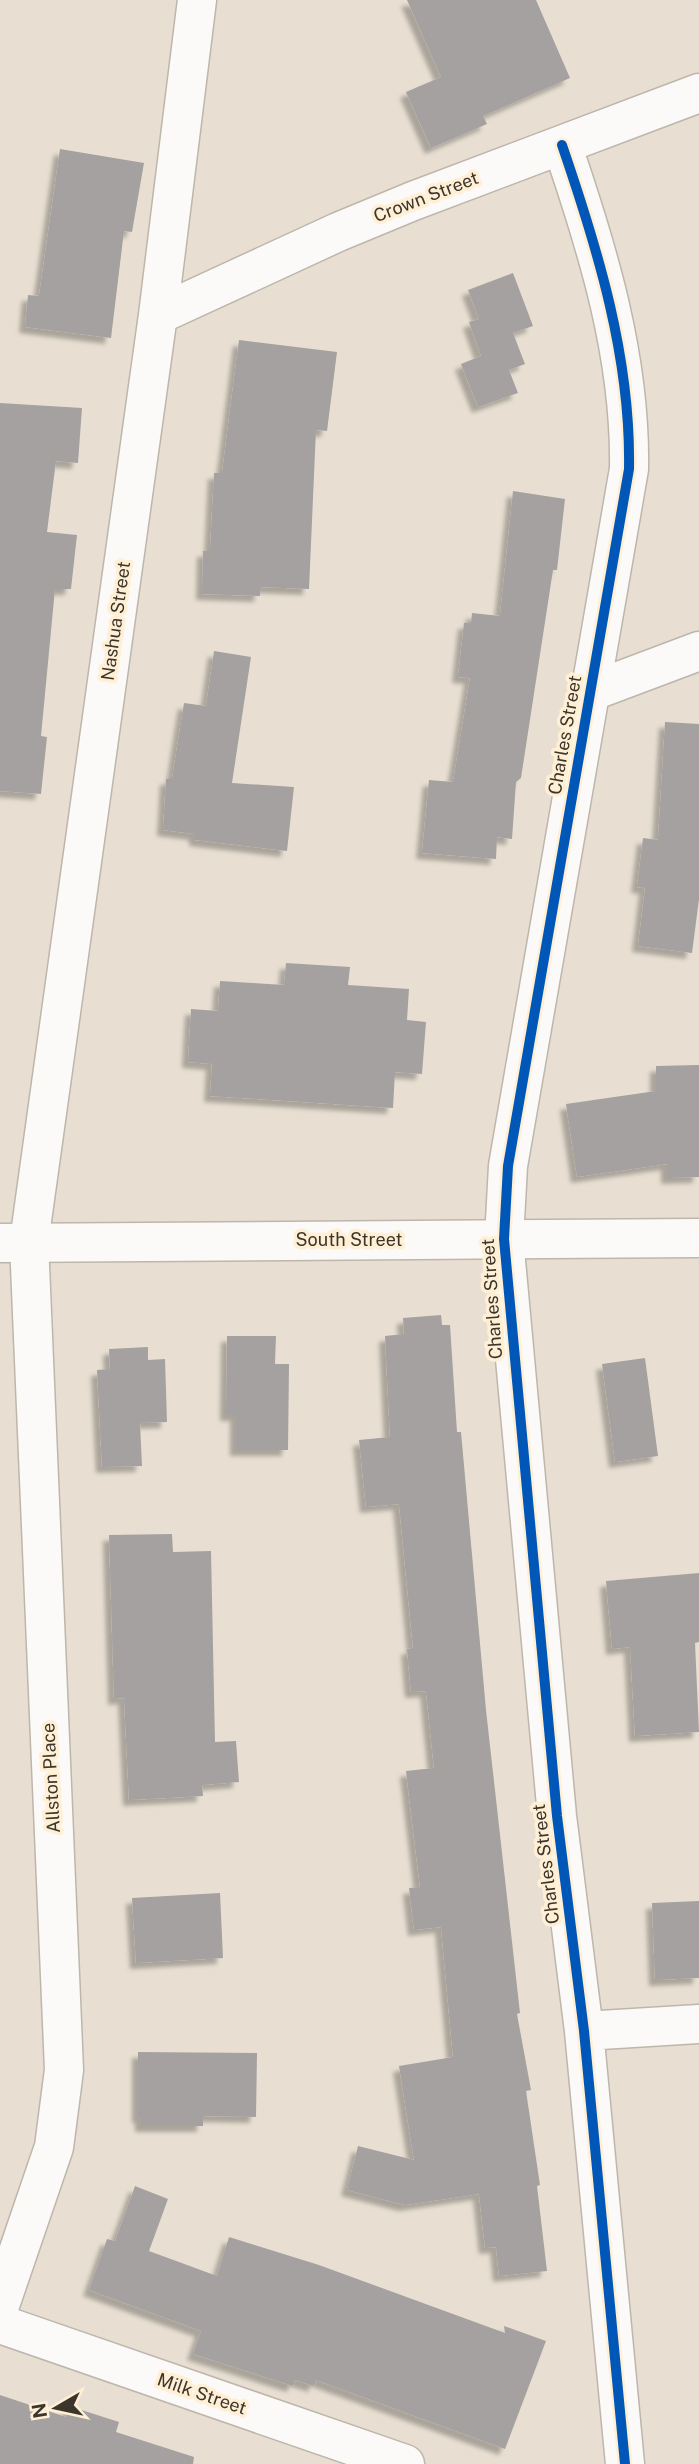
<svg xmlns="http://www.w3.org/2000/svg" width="699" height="2464" font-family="'Public Sans',sans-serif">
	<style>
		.building { fill: #a5a1a1; filter: url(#shadow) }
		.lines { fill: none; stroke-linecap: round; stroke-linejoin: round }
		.minor-casing { stroke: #bdb6ac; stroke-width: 41 }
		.major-casing { stroke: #bdb6ac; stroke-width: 41 }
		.minor { stroke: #fcfaf8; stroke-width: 38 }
		.major { stroke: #fcfaf8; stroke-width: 38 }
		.cycleway-casing { stroke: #ffefd5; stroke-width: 15 }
		.cycleway { stroke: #0057b8; stroke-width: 10 }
		.labels { text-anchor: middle; stroke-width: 7; stroke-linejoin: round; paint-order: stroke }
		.street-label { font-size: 18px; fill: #3b352b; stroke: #ffefd5 }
	</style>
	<defs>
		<filter id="shadow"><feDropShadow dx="-6" dy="6" stdDeviation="2" flood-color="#0004"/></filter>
	</defs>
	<rect width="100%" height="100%" fill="#e8dfd2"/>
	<path class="building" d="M 407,0 L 536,0 L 570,78 L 483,116 L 487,124 L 431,148 L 406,92 L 441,77 Z
		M 60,149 L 144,163 L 132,232 L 124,231 L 111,338 L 25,327 L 28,295 L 39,296 Z
		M 513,273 L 533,326 L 513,333 L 525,364 L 509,370 L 518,393 L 478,407 L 461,364 L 481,356 L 469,322 L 479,319 L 468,290 Z
		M 239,340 L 337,352 L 327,431 L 316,430 L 309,589 L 261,587 L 260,596 L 202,594 L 203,551 L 210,551 L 214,473 L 222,473 Z
		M 0,403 L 82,408 L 78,463 L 56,461 L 47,532 L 77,535 L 71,589 L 55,589 L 41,736 L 47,737 L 41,794 L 0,791 Z
		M 513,491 L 565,499 L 557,570 L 553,570 L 521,778 L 516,782 L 512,839 L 497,837 L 496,859 L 422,853 L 429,780 L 453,782 L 470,678 L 458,677 L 464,623 L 471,623 L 472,613 L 500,616 Z
		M 214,651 L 251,657 L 232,783 L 294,787 L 287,851 L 195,840 L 195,834 L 163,830 L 166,779 L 172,779 L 184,703 L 206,706 Z
		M 665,722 L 699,724 L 699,899 L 692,953 L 638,946 L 645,888 L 637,887 L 643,838 L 658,840 Z
		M 286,963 L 350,967 L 348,985 L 409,989 L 407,1020 L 426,1022 L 422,1074 L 395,1072 L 393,1108 L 210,1096 L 212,1064 L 188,1062 L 191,1009 L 218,1011 L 220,981 L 284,985 Z
		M 699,1065 L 699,1177 L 667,1178 L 667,1164 L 577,1177 L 566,1104 L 656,1091 L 656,1066 Z
		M 441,1315 L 442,1325 L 450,1325 L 457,1432 L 461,1432 L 486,1710 L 520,2013 L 517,2014 L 531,2090 L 526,2091 L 540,2185 L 537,2186 L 547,2271 L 499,2276 L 496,2247 L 485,2248 L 479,2194 L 405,2205 L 347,2190 L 358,2146 L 414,2160 L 399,2066 L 453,2057 L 441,1927 L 414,1930 L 409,1888 L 420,1887 L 406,1771 L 434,1768 L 426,1691 L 411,1692 L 407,1649 L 413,1648 L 399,1504 L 366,1507 L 359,1440 L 390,1437 L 385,1336 L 404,1334 L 403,1318 Z
		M 227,1336 L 276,1336 L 275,1364 L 289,1364 L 288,1450 L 236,1450 L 236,1415 L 226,1415 Z
		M 148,1347 L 148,1360 L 165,1359 L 167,1422 L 140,1423 L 142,1466 L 102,1467 L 97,1370 L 110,1369 L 109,1349 Z
		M 645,1358 L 658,1456 L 615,1462 L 602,1364 Z
		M 172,1534 L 173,1552 L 211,1551 L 215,1742 L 236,1741 L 239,1782 L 202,1785 L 203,1796 L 129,1800 L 124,1698 L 114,1699 L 109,1535 Z
		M 699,1573 L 699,1642 L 695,1643 L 699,1732 L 635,1736 L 630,1647 L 612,1649 L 606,1581 Z
		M 220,1893 L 223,1958 L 136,1963 L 132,1898 Z
		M 699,1901 L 699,1978 L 655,1980 L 652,1903 Z
		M 138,2052 L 257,2053 L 256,2117 L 203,2116 L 203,2126 L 141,2126 L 141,2117 L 138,2117 Z
		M 135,2186 L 168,2199 L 149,2251 L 217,2276 L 229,2237 L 319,2265 L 505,2333 L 504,2326 L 546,2341 L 505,2449 L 316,2380 L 314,2386 L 295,2380 L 293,2386 L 193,2354 L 201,2331 L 89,2290 L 107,2239 L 115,2241 Z
		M 0,2395 L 66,2417 L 69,2406 L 119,2422 L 116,2432 L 194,2457 L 193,2464 L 0,2464 Z"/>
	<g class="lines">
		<g class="minor-casing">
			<path id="minor" d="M 562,145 C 598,250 631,358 629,469 L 508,1166 L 504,1239 L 557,1816 L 584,2031 L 625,2464
				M 158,315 L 338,232 L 413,201 L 699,93
				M 590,692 L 699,651
				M 584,2031 L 699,2024
				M 0,2305 L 54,2147 L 64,2070 L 29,1242 L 158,315 L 197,0
				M 0,2324 L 405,2464"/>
		</g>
		<g class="major-casing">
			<path id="major" d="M 0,1243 L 699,1238"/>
		</g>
		<use href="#minor" class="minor"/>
		<use href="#major" class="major"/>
		<g class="cycleway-casing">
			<path id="cycleway" d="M 562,145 C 598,250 631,358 629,469 L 508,1166 L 504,1239 L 557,1816 L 584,2031 L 625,2464"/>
		</g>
		<use href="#cycleway" class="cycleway"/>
	</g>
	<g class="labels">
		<g class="street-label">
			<text transform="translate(426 197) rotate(-21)" y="6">Crown Street</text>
			<text transform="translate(116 621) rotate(-82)" y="6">Nashua Street</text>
			<text transform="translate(565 735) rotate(-80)" y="6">Charles Street</text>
			<text x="349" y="1246">South Street</text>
			<text transform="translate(492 1299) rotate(-94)" y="6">Charles Street</text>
			<text transform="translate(51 1778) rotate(-93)" y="6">Allston Place</text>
			<text transform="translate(546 1864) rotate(-97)" y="6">Charles Street</text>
			<text transform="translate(202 2394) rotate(19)" y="6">Milk Street</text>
		</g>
	</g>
	<g transform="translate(56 2408) rotate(261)" stroke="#ffefd5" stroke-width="5" paint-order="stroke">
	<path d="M0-5L12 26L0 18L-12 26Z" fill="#3b352b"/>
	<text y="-10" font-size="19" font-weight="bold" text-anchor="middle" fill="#3b352b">N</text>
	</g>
</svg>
